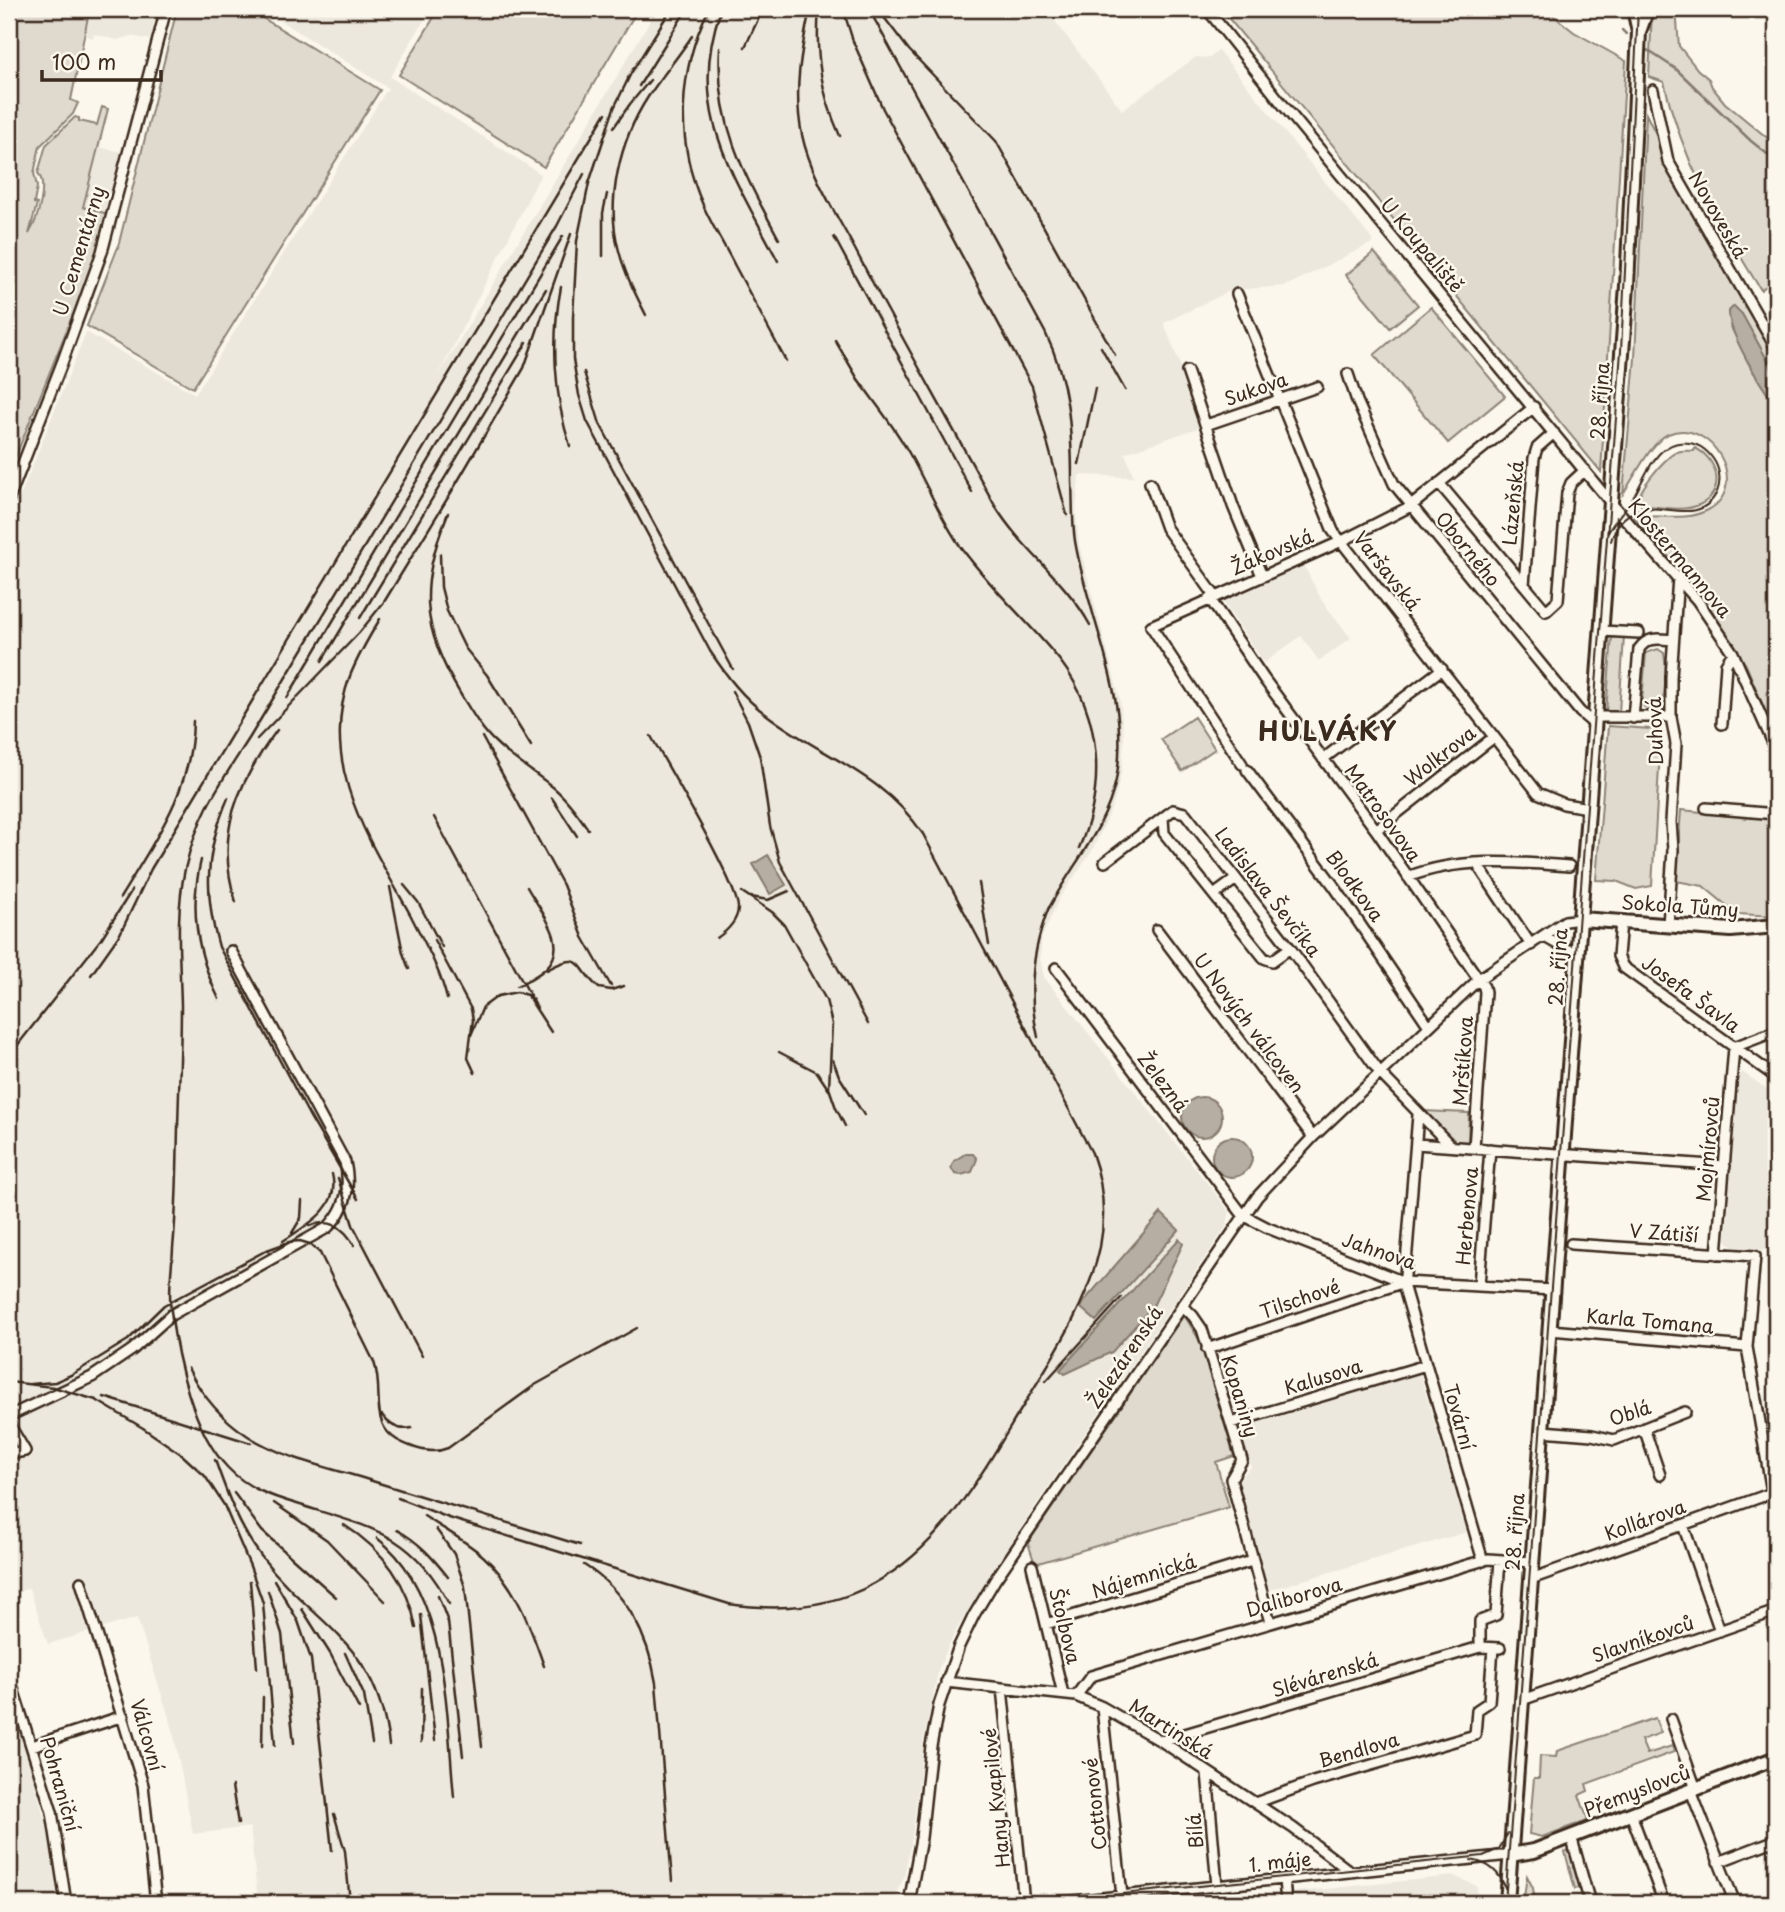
<svg xmlns="http://www.w3.org/2000/svg" width="1785" height="1912" font-family="'Playpen Sans',sans-serif">
	<style>
		.built { fill: #ede8dd }
		.green { fill: #dfd9ce; stroke: #8d8276; stroke-width: 2 }
		.water { fill: #b6aea2; stroke: #85796d; stroke-width: 2 }
		.lines { fill: none; stroke-linecap: round; stroke-linejoin: round }
		.stream { stroke: #85796d; stroke-width: 2.5 }
		.street-casing { stroke: #3b2a1e; stroke-width: 14 }
		.secondary-casing { stroke: #3b2a1e; stroke-width: 18 }
		.street { stroke: #fbf7ec; stroke-width: 9 }
		.secondary { stroke: #fbf7ec; stroke-width: 12 }
		.tram { stroke: #3b2a1e; stroke-width: 2 }
		.rail { stroke: #3b2a1e; stroke-width: 2.5 }
		.labels { text-anchor: middle; stroke-width: 5; stroke-linejoin: round; paint-order: stroke }
		.street-label { font-size: 19px; fill: #3b2a1e; stroke: #fbf7ec }
		.district-label { font-size: 26px; font-weight: bold; letter-spacing: 2px; fill: #3b2a1e; stroke: #fbf7ec }
	</style>
	<rect width="100%" height="100%" fill="#fbf7ec"/>
	<filter id="ink" filterUnits="userSpaceOnUse"><feTurbulence type="fractalNoise" baseFrequency=".0143" numOctaves="2"/><feDisplacementMap in="SourceGraphic" scale="14" xChannelSelector="R" yChannelSelector="G"/><feConvolveMatrix kernelMatrix="1 2 1 2 8 2 1 2 1" color-interpolation-filters="sRGB"/></filter>
	<g filter="url(#ink)">
		<path class="built" d="M 85,9 L 157,9 L 150,40 L 131,36 L 117,40 L 94,34 L 93,38 L 85,35 L 89,12 Z
			M 251,9 L 431,9 L 390,77 L 541,174 L 437,378 L 657,9 L 1046,9 L 1122,110 L 1196,57 L 1210,58 L 1218,50 L 1374,242 L 1286,286 L 1232,290 L 1164,323 L 1202,423 L 1201,427 L 1125,453 L 1134,477 L 1079,475 L 1076,514 L 1079,545 L 1120,699 L 1124,739 L 1122,769 L 1115,799 L 1108,817 L 1091,853 L 1060,897 L 1042,937 L 1040,957 L 1044,977 L 1230,1212 L 1226,1227 L 1028,1517 L 970,1607 L 953,1636 L 939,1668 L 924,1740 L 912,1838 L 904,1877 L 892,1903 L 258,1903 L 250,1827 L 193,1834 L 173,1730 L 137,1618 L 48,1644 L 29,1588 L 9,1595 L 9,524 L 86,332 L 195,394 L 388,88 L 273,16 Z
			M 99,147 L 126,153 L 108,214 L 82,208 Z
			M 1304,566 L 1322,601 L 1351,638 L 1319,661 L 1301,636 L 1264,663 L 1223,602 Z
			M 1742,1072 L 1776,1095 L 1776,1251 L 1734,1248 L 1726,1240 L 1738,1078 Z
			M 1420,1374 L 1467,1532 L 1266,1591 L 1239,1497 L 1238,1481 L 1251,1467 L 1240,1428 Z
			M 9,1697 L 27,1752 L 51,1844 L 58,1903 L 9,1903 Z
			M 1454,1876 L 1477,1886 L 1479,1903 L 1296,1903 L 1295,1892 Z"/>
		<path class="green" d="M 9,9 L 85,9 L 89,12 L 71,100 L 78,103 L 73,114 L 40,146 L 34,173 L 37,187 L 34,203 L 37,204 L 29,234 C 38,219 48,185 38,173 L 46,145 L 75,117 L 79,118 L 79,121 L 97,125 L 102,107 L 108,109 L 83,207 L 108,214 L 99,250 L 9,473 Z
			M 177,9 L 233,9 L 261,17 L 380,90 L 193,388 L 87,326 L 118,247 Z
			M 439,9 L 638,9 L 544,167 L 399,75 Z
			M 1221,9 L 1545,9 L 1574,32 L 1626,61 L 1601,472 Z
			M 1652,9 L 1676,9 L 1679,46 L 1698,70 L 1709,79 L 1712,87 L 1725,103 L 1776,145 L 1776,278 L 1761,290 C 1718,221 1683,163 1664,82 L 1649,77 Z
			M 1646,114 L 1707,236 L 1776,347 L 1776,376 L 1742,314 L 1730,325 L 1751,368 L 1776,406 L 1776,736 L 1746,665 L 1702,595 L 1634,517 C 1659,514 1685,522 1708,510 C 1752,487 1711,416 1668,434 C 1651,442 1634,478 1623,494 L 1635,358 Z
			M 1374,252 L 1418,305 L 1390,328 L 1346,275 Z
			M 1431,307 L 1505,396 L 1448,443 L 1374,355 Z
			M 1695,448 C 1717,458 1727,491 1701,504 C 1684,513 1659,507 1641,505 L 1638,500 C 1640,488 1665,457 1677,452 C 1683,450 1688,451 1694,451 Z
			M 1612,636 L 1624,636 L 1619,713 L 1606,712 Z
			M 1658,649 L 1664,653 C 1667,669 1666,691 1661,706 L 1651,710 L 1644,707 L 1642,701 L 1646,653 Z
			M 1194,717 L 1215,749 L 1182,771 L 1161,739 Z
			M 1608,726 L 1651,729 L 1661,734 L 1652,886 L 1636,889 L 1616,881 L 1596,880 Z
			M 1681,810 L 1776,819 L 1776,916 L 1737,914 L 1703,886 L 1676,881 Z
			M 1423,1111 L 1469,1113 L 1468,1143 L 1454,1142 Z
			M 1184,1315 L 1200,1341 L 1234,1456 L 1216,1462 L 1229,1507 L 1035,1564 L 1028,1543 Z
			M 1655,1718 L 1661,1733 L 1641,1740 L 1647,1754 L 1672,1746 L 1674,1752 L 1586,1784 L 1588,1791 L 1579,1795 L 1588,1820 L 1542,1837 L 1529,1834 L 1534,1778 L 1539,1778 L 1540,1756 L 1556,1757 L 1557,1751 Z
			M 1573,1848 L 1582,1887 L 1575,1889 L 1565,1852 Z
			M 1527,1876 L 1533,1888 L 1535,1903 L 1523,1903 Z"/>
		<path class="water" d="M 1734,306 L 1742,314 L 1776,376 L 1776,406 C 1762,387 1728,334 1729,311 Z
			M 768,855 L 786,885 L 770,894 L 753,864 Z
			M1182 1117a20 20 0 1 1 40 0a20 20 0 1 1-40 0Z
			M1212 1157a20 20 0 1 1 40 0a20 20 0 1 1-40 0Z
			M 965,1154 L 973,1154 L 977,1159 L 972,1172 L 961,1175 L 955,1174 L 951,1168 L 954,1161 Z
			M 1161,1213 L 1179,1230 L 1096,1321 L 1081,1308 L 1085,1300 Z
			M 1179,1239 L 1183,1244 L 1153,1306 L 1119,1344 L 1112,1352 L 1065,1374 L 1060,1370 Z"/>
		<g class="lines">
			<path class="stream" d="M 1622,30 L 1626,34
				M 1644,48 L 1676,69 L 1751,141 L 1776,161"/>
			<g class="street-casing">
				<path id="street" d="M 1207,9 L 1279,100 L 1611,503 L 1697,600 L 1733,653 L 1776,750
					M 1653,90 L 1668,161 L 1776,348
					M 1237,294 L 1333,531 L 1538,793 L 1564,804 L 1589,808
					M 1187,371 L 1233,506 L 1262,576
					M 1348,374 L 1357,401 L 1394,484 L 1580,712 L 1595,725
					M 1206,425 L 1317,387
					M 1150,483 L 1166,528 L 1215,596
					M 1439,483 L 1546,611 L 1558,600 L 1567,493 L 1571,483 L 1585,470
					M 9,499 L 62,363 L 102,252 L 166,9
					M 1524,585 L 1534,458 L 1537,448 L 1554,433
					M 1210,599 L 1264,679 L 1376,830 L 1484,987 L 1485,992 L 1474,1148
					M 1602,631 L 1639,633
					M 1595,717 L 1671,717
					M 1633,718 L 1639,649 C 1648,636 1659,639 1673,640
					M 1722,724 L 1726,664 L 1733,653
					M 1323,759 L 1442,669
					M 1242,764 L 1151,626 L 1342,541 L 1411,506 L 1534,407
					M 1247,770 L 1334,886 L 1429,1026
					M 1706,808 L 1776,814
					M 1163,818 L 1164,833 L 1264,958 L 1272,961 L 1290,948
					M 1376,830 L 1494,737
					M 1105,862 L 1173,810 L 1185,813 L 1290,948 L 1380,1073 L 1451,1146
					M 1477,864 L 1531,945
					M 1408,877 C 1458,857 1517,862 1569,866
					M 1214,895 L 1236,879
					M 1621,922 L 1618,956 L 1623,967 L 1776,1077
					M 1668,925 L 1673,850 L 1671,822 L 1676,744 L 1671,717 L 1671,677 L 1678,577
					M 1157,930 L 1313,1137
					M 1543,936 L 1566,949 L 1578,953
					M 1056,968 L 1243,1215 L 1268,1228 L 1404,1282 L 1553,1290
					M 1418,1115 L 1404,1288 L 1483,1561
					M 1416,1144 L 1725,1166
					M 1571,1244 L 1755,1256 L 1747,1347 L 1776,1515
					M 1717,1254 L 1734,1047 L 1776,1031
					M 1479,1285 L 1490,1149
					M 1182,1305 L 1193,1316 L 1202,1329 L 1242,1460 L 1231,1479 L 1270,1622
					M 1550,1330 L 1747,1347
					M 1207,1349 L 1404,1282
					M 9,1416 L 92,1377 L 132,1350 L 171,1315 L 327,1228 C 346,1210 351,1188 345,1162 L 231,951
					M 1231,1423 L 1426,1365
					M 9,1424 L 25,1451 L 9,1454
					M 1644,1428 L 1660,1475
					M 1542,1431 L 1592,1435 L 1614,1440 L 1685,1412
					M 1683,1525 L 1720,1631
					M 1032,1566 L 1063,1694
					M 1531,1579 L 1772,1493
					M 81,1582 L 143,1785 L 156,1903
					M 1046,1624 L 1252,1561
					M 1480,1647 L 1480,1621 L 1496,1615 L 1500,1560
					M 9,1676 L 52,1812 L 66,1903
					M 946,1682 L 1076,1696 L 1102,1707 L 1161,1741 L 1293,1828 L 1351,1872
					M 1002,1688 L 1024,1903
					M 1076,1696 L 1091,1676 L 1488,1559 L 1532,1562
					M 1522,1700 L 1776,1611
					M 1102,1707 L 1122,1896
					M 1671,1719 L 1696,1789
					M 1161,1741 L 1480,1647 L 1500,1648
					M 32,1746 L 123,1716
					M 1207,1772 L 1217,1886
					M 1691,1791 L 1735,1903
					M 1255,1803 L 1313,1782 L 1475,1735 L 1477,1710 L 1489,1702 L 1493,1648
					M 1631,1814 L 1664,1903
					M 1571,1836 L 1590,1903
					M 1718,1862 L 1776,1840
					M 1284,1879 L 1286,1903
					M 909,1903 L 921,1838 L 931,1746 L 939,1705 L 959,1646 L 974,1615 L 995,1580 L 1257,1197 L 1313,1137 L 1479,979 L 1565,921 L 1581,919
					M 1054,1903 L 1510,1855
					M 1721,1903 L 1733,1899"/>
			</g>
			<g class="secondary-casing">
				<path id="secondary" d="M 1640,29 L 1647,9
					M 1581,919 L 1731,930 L 1776,926
					M 1510,1855 L 1534,1851 L 1776,1758
					M 1507,1903 L 1627,286 L 1639,32 L 1634,9"/>
			</g>
			<use href="#street" class="street"/>
			<use href="#secondary" class="secondary"/>
			<path class="tram" d="M 1608,533 C 1614,520 1625,510 1633,498 C 1646,476 1657,437 1690,443 C 1701,445 1709,452 1715,462 C 1720,471 1721,483 1717,492 C 1700,527 1663,502 1638,510 C 1624,515 1615,526 1611,541
				M 1471,1860 C 1489,1863 1500,1872 1506,1890
				M 1037,1903 L 1483,1856 L 1499,1849 L 1508,1833
				M 1505,1903 L 1621,351 L 1638,9"/>
			<path class="rail" d="M 709,9 C 678,69 675,142 703,205 C 712,226 725,246 735,266 C 752,298 769,329 786,361
				M 721,9 C 685,110 733,174 778,261
				M 810,9 C 801,51 793,91 802,135 C 811,177 838,216 858,255 C 902,339 950,422 995,506 C 1022,550 1065,579 1090,625
				M 819,9 C 815,55 821,93 840,136
				M 843,9 L 853,41 L 883,109 L 1032,386 L 1067,515
				M 880,12 L 909,50 L 996,141 L 1115,355
				M 871,13 L 1045,332 C 1069,381 1072,429 1072,482 C 1073,502 1072,522 1075,541 C 1088,620 1132,699 1116,780 C 1105,833 1067,869 1045,916
				M 745,47 L 763,9
				M 720,48 C 715,123 745,176 779,239
				M 628,78 L 671,9
				M 639,86 L 687,9
				M 614,127 L 630,104 L 650,80
				M 834,237 L 972,492
				M 603,256 L 603,213 L 607,194
				M 561,287 C 551,338 554,397 570,446
				M 646,315 C 636,295 625,274 619,251 C 605,201 620,140 648,97 C 662,76 678,57 692,36
				M 835,340 L 862,386
				M 1101,347 L 1125,390
				M 584,372 L 600,424 L 733,669
				M 858,379 C 875,403 895,427 909,453 C 926,483 940,517 960,546 C 990,588 1029,622 1061,662 C 1102,716 1106,787 1079,848
				M 1079,464 L 1095,388
				M 448,513 C 419,585 420,628 461,695 C 471,711 481,729 495,742 C 513,760 535,772 554,788 C 568,800 578,814 588,829
				M 440,554 L 441,587 L 447,611 L 465,648 L 487,675 L 531,746
				M 360,618 L 527,342
				M 380,619 C 369,637 358,656 350,676 C 317,765 370,841 411,916 C 425,944 440,969 447,999
				M 322,661 L 546,289
				M 732,691 L 748,722 L 760,757 L 770,826 L 780,862 L 868,1024
				M 287,698 L 563,236
				M 651,736 C 665,762 740,888 738,909 C 737,922 727,931 717,938
				M 482,737 L 563,885 L 583,937 L 611,986
				M 257,739 L 359,633 L 384,602 L 452,491 L 524,368 L 571,234
				M 228,798 C 206,850 203,892 219,947 L 309,1115 L 358,1199
				M 552,798 L 577,836
				M 434,817 L 537,1008
				M 201,860 C 189,909 197,955 219,999
				M 979,883 L 989,945
				M 404,885 L 418,902 L 442,947
				M 390,887 L 403,953 L 409,969
				M 742,892 L 772,912 L 784,924 L 826,1000 L 832,1024 L 829,1088 L 836,1108 L 845,1126
				M 751,897 L 768,900 L 789,891
				M 120,898 C 155,840 192,791 193,721
				M 236,902 C 214,835 237,784 277,730
				M 434,940 L 471,1009 L 473,1020 L 470,1042
				M 547,970 C 584,949 576,969 599,988 L 611,990 L 624,986
				M 91,975 L 120,934 L 151,869 L 606,113
				M 517,986 C 526,981 536,977 545,969 C 572,945 540,911 527,887
				M 1038,1037 C 1027,992 1032,950 1049,907
				M 779,1052 L 817,1072 L 829,1090
				M 9,1056 L 101,939 L 132,890
				M 833,1060 L 839,1076 L 864,1115
				M 475,1073 L 468,1058 L 471,1035 L 483,1007 L 498,996 L 517,992 L 527,995 L 551,1032
				M 338,1178 L 353,1225 L 422,1356
				M 309,1226 C 330,1218 343,1226 354,1245
				M 292,1233 L 301,1218 L 302,1201
				M 283,1241 C 307,1225 341,1208 332,1174
				M 188,1368 C 202,1396 222,1419 248,1436 C 284,1459 328,1467 369,1480 C 439,1502 509,1523 580,1545
				M 1046,1381 L 1121,1298
				M 9,1382 L 53,1387 L 96,1400 L 143,1428 L 181,1454 L 205,1476 L 224,1505 L 250,1566 L 263,1603 L 275,1745
				M 30,1384 L 55,1382 L 73,1374 L 128,1340 L 164,1305 L 267,1250 L 289,1242 L 300,1241 L 310,1244 L 320,1253 L 374,1362 C 386,1397 364,1430 410,1446 C 422,1451 436,1453 448,1448 L 535,1385 L 637,1328
				M 104,1397 L 251,1443
				M 382,1415 C 389,1425 399,1431 412,1428
				M 215,1460 C 227,1494 239,1527 261,1556 C 316,1628 377,1640 389,1745
				M 234,1493 L 262,1531 L 336,1597
				M 398,1498 L 449,1518 L 729,1604 C 778,1611 830,1608 873,1584 C 944,1546 984,1469 1025,1403 C 1054,1355 1088,1303 1100,1247 C 1106,1215 1103,1183 1092,1153 L 923,834 C 882,773 822,757 767,715 C 743,698 726,675 710,651 L 587,421 L 579,395 L 573,359 L 573,317 L 577,241 L 589,183 L 614,108 L 633,69
				M 274,1503 L 327,1540 L 385,1601
				M 424,1516 C 444,1529 466,1541 483,1556 C 516,1585 530,1626 544,1666
				M 344,1525 C 382,1549 408,1583 416,1628
				M 436,1529 L 454,1554 L 465,1587 L 482,1747
				M 397,1530 C 418,1541 433,1558 448,1577
				M 377,1538 C 449,1592 446,1714 454,1797
				M 584,1565 C 626,1591 648,1635 656,1683 L 672,1881
				M 274,1580 L 298,1621 L 311,1659 L 332,1850
				M 250,1581 L 257,1668
				M 268,1591 L 282,1634 L 294,1743
				M 438,1596 L 448,1622 L 463,1756
				M 449,1604 C 412,1532 368,1527 297,1504 C 270,1496 247,1488 228,1468 C 193,1432 177,1360 171,1311 C 168,1290 172,1269 173,1248 C 177,1208 177,1167 178,1127 C 179,1086 181,1046 181,1005 C 180,959 175,915 185,869 C 198,813 220,784 250,737 L 557,226 L 584,174
				M 302,1609 L 331,1655 L 359,1709
				M 421,1615 L 435,1740
				M 345,1653 L 364,1695 L 372,1743
				M 421,1742 L 422,1688
				M 262,1746 L 263,1697
				M 232,1786 L 238,1824
				M 334,1814 L 345,1851 L 350,1903
				M 9,1891 L 16,1903
				M 336,1895 L 337,1903"/>
		</g>
	</g>
	<g class="labels">
		<g class="street-label">
			<text transform="translate(1718 215) rotate(60)" y="7">Novoveská</text>
			<text transform="translate(1422 245) rotate(50)" y="7">U Koupaliště</text>
			<text transform="translate(79 251) rotate(-73)" y="7">U Cementárny</text>
			<text transform="translate(1256 389) rotate(-19)" y="7">Sukova</text>
			<text transform="translate(1600 401) rotate(-86)" y="7">28. října</text>
			<text transform="translate(1513 503) rotate(-85)" y="7">Lázeňská</text>
			<text transform="translate(1468 549) rotate(51)" y="7">Oborného</text>
			<text transform="translate(1272 552) rotate(-23)" y="7">Žákovská</text>
			<text transform="translate(1680 558) rotate(50)" y="7">Klostermannova</text>
			<text transform="translate(1387 571) rotate(52)" y="7">Varšavská</text>
			<text transform="translate(1655 731) rotate(-92)" y="7">Duhová</text>
			<text transform="translate(1440 756) rotate(-38)" y="7">Wolkrova</text>
			<text transform="translate(1383 813) rotate(54)" y="7">Matrosovova</text>
			<text transform="translate(1355 886) rotate(54)" y="7">Blodkova</text>
			<text transform="translate(1268 892) rotate(52)" y="7">Ladislava Ševčíka</text>
			<text transform="translate(1680 906) rotate(4)" y="7">Sokola Tůmy</text>
			<text transform="translate(1558 967) rotate(-86)" y="7">28. října</text>
			<text transform="translate(1691 994) rotate(36)" y="7">Josefa Šavla</text>
			<text transform="translate(1249 1023) rotate(53)" y="7">U Nových válcoven</text>
			<text transform="translate(1463 1061) rotate(-86)" y="7">Mrštíkova</text>
			<text transform="translate(1163 1082) rotate(53)" y="7">Železná</text>
			<text transform="translate(1708 1149) rotate(-85)" y="7">Mojmírovců</text>
			<text transform="translate(1467 1216) rotate(-85)" y="7">Herbenova</text>
			<text transform="translate(1664 1233) rotate(4)" y="7">V Zátiší</text>
			<text transform="translate(1379 1251) rotate(19)" y="7">Jahnova</text>
			<text transform="translate(1300 1299) rotate(-19)" y="7">Tilschové</text>
			<text transform="translate(1650 1321) rotate(5)" y="7">Karla Tomana</text>
			<text transform="translate(1125 1357) rotate(-56)" y="7">Železárenská</text>
			<text transform="translate(1323 1377) rotate(-17)" y="7">Kalusova</text>
			<text transform="translate(1240 1396) rotate(73)" y="7">Kopaniny</text>
			<text transform="translate(1630 1413) rotate(-18)" y="7">Oblá</text>
			<text transform="translate(1459 1417) rotate(74)" y="7">Tovární</text>
			<text transform="translate(1645 1520) rotate(-20)" y="7">Kollárova</text>
			<text transform="translate(1515 1532) rotate(-86)" y="7">28. října</text>
			<text transform="translate(1144 1576) rotate(-17)" y="7">Nájemnická</text>
			<text transform="translate(1294 1597) rotate(-16)" y="7">Daliborova</text>
			<text transform="translate(1065 1626) rotate(76)" y="7">Štolbova</text>
			<text transform="translate(1643 1639) rotate(-19)" y="7">Slavníkovců</text>
			<text transform="translate(1325 1675) rotate(-17)" y="7">Slévárenská</text>
			<text transform="translate(1171 1729) rotate(32)" y="7">Martinská</text>
			<text transform="translate(147 1735) rotate(74)" y="7">Válcovní</text>
			<text transform="translate(1359 1750) rotate(-16)" y="7">Bendlova</text>
			<text transform="translate(60 1784) rotate(74)" y="7">Pohraniční</text>
			<text transform="translate(1637 1791) rotate(-21)" y="7">Přemyslovců</text>
			<text transform="translate(996 1798) rotate(-96)" y="7">Hany Kvapilové</text>
			<text transform="translate(1095 1804) rotate(-96)" y="7">Cottonové</text>
			<text transform="translate(1195 1831) rotate(-95)" y="7">Bílá</text>
			<text transform="translate(1280 1862) rotate(-6)" y="7">1. máje</text>
		</g>
		<g class="district-label">
			<text x="1328" y="741">HULVÁKY</text>
		</g>
	</g>
	<rect width="1785" height="1912" fill="none" stroke="#fbf7ec" stroke-width="35"/>
	<rect x="18" y="18" width="1750" height="1877" fill="none" stroke="#3b2a1e" stroke-width="2.5" filter="url(#ink)"/>
	<path d="M42 70v10h119v-10" fill="none" stroke="#3b2a1e" stroke-width="3.5"/>
	<text x="52" y="70" font-size="21" fill="#3b2a1e" stroke="#fbf7ec" stroke-width="5" paint-order="stroke">100 m</text>
</svg>
